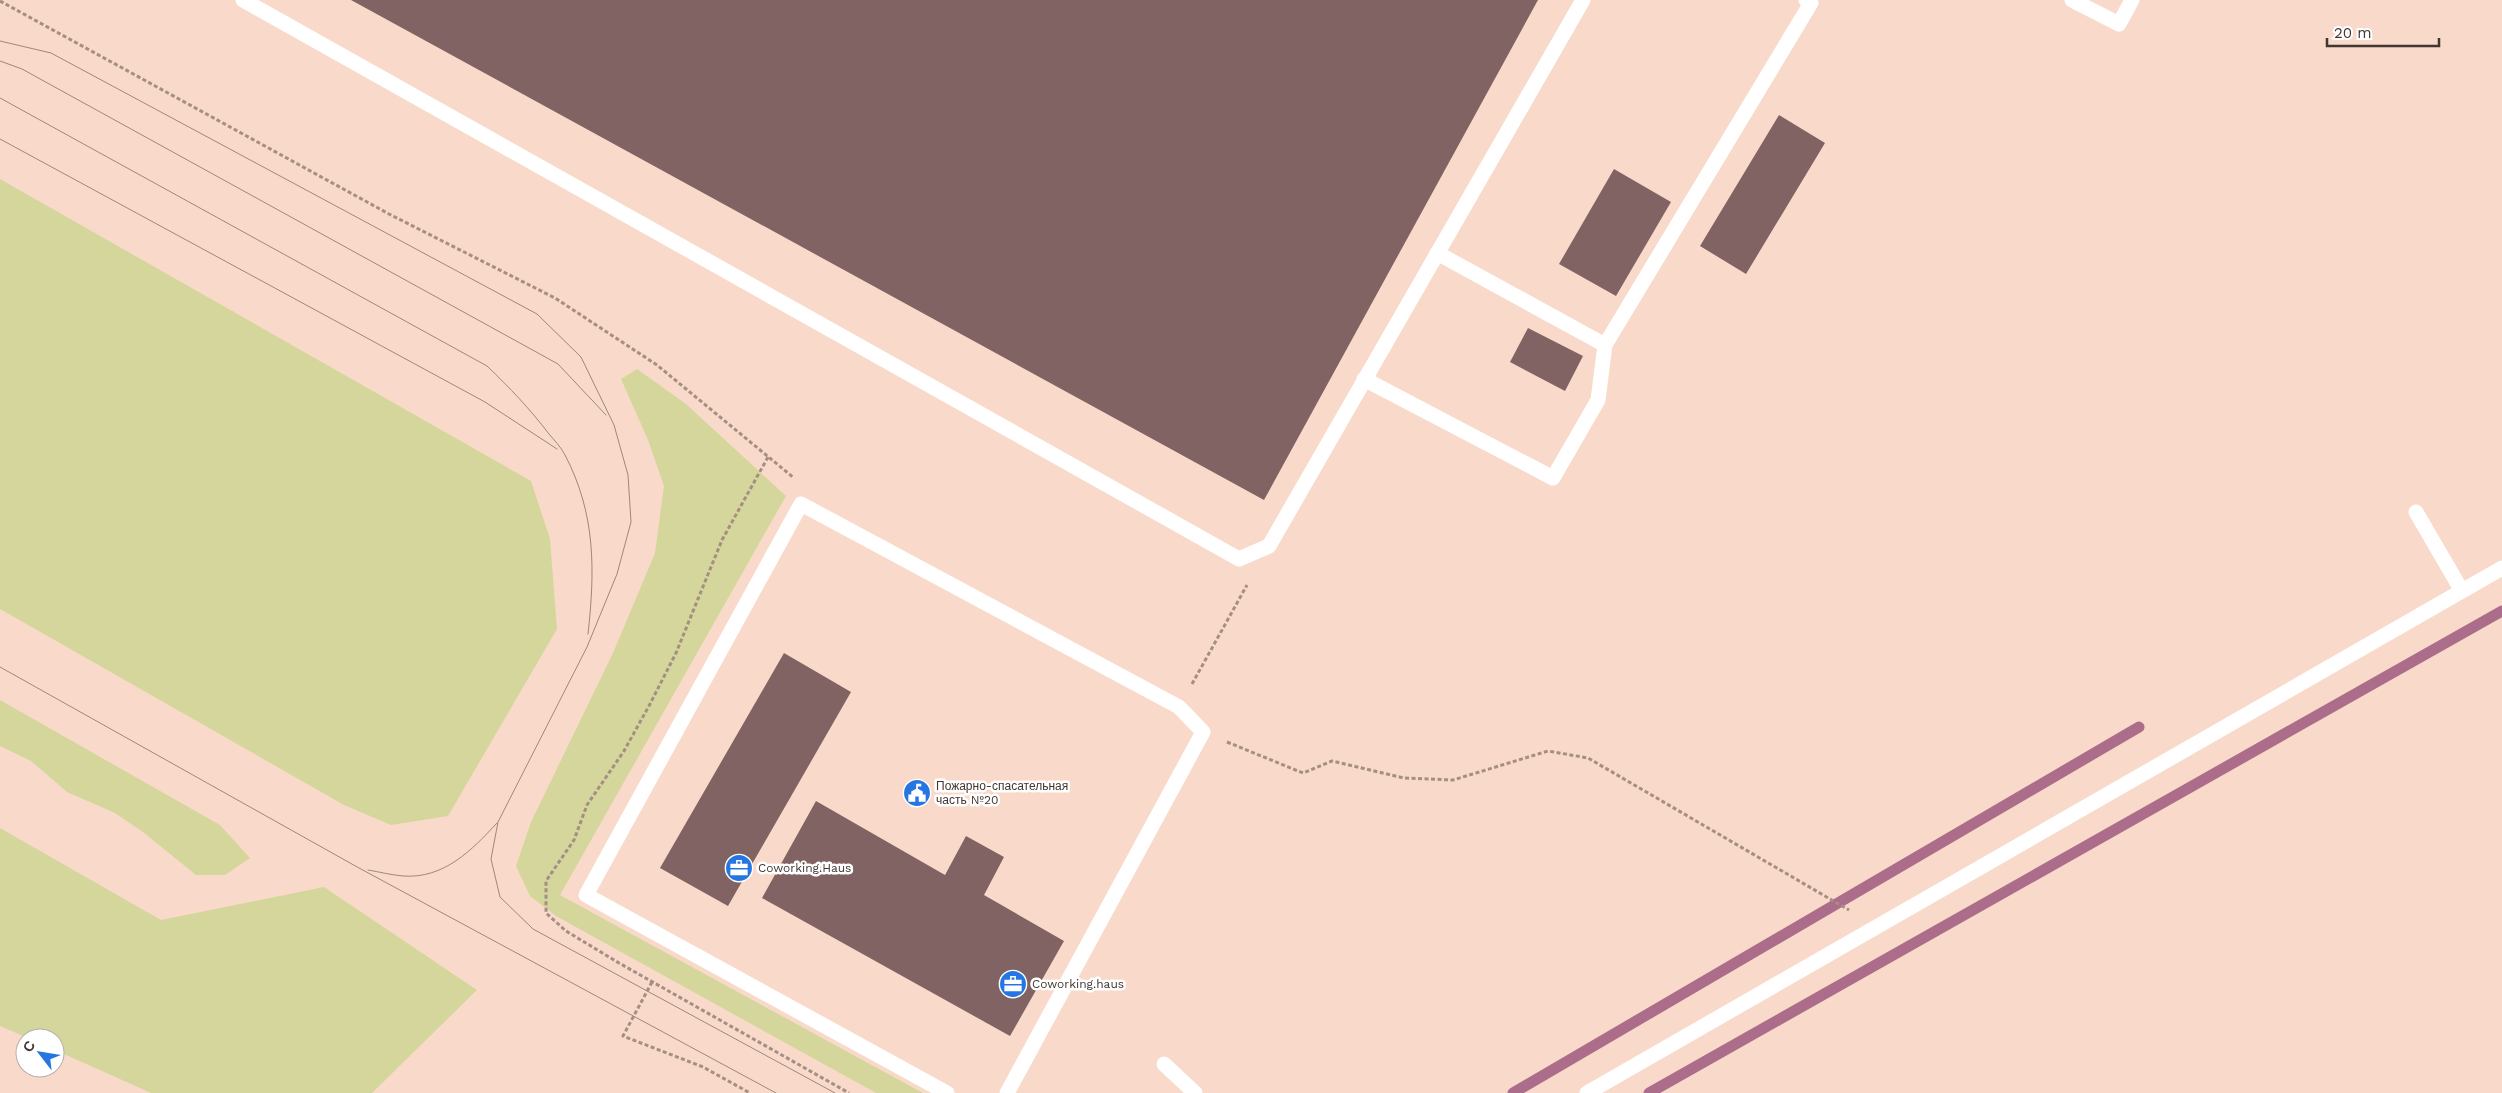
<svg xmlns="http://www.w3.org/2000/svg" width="2502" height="1093" font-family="'Work Sans',sans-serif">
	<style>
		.green { fill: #d5d69b }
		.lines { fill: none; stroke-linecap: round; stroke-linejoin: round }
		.stream { stroke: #ac6d8a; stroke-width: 11 }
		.building { fill: #826363 }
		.path { stroke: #a58e83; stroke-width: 3; stroke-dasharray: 4 2.5; stroke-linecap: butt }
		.lane { stroke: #fff; stroke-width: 15 }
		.tram { stroke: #9d877c; stroke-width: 1 }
		.labels { text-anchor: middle; stroke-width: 5; stroke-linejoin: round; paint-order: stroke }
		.poi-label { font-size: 12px; fill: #423630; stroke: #fff; text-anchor: start }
	</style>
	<rect width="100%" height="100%" fill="#f9daca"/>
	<path class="green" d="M 0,179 L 531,481 L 550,539 L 557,629 L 448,816 L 391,825 L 344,805 L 0,609 Z
		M 637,369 L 686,404 L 786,496 L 560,895 L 923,1093 L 876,1093 L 556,916 L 530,896 L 516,866 L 531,822 L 613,653 L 655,553 L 664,486 L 648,440 L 621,379 Z
		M 0,700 L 220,825 L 250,858 L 225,875 L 196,875 L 143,832 L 115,813 L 67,792 L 31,761 L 0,746 Z
		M 0,828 L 161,920 L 324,887 L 477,990 L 372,1093 L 151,1093 L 55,1050 L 55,1038 L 28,1038 L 0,1026 Z"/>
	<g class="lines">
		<path class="stream" d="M 1513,1093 L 2139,727
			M 1649,1093 L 2502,611"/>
	</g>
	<path class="building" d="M 351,0 L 1538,0 L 1264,500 Z
		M 1779,115 L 1825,143 L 1746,274 L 1700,246 Z
		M 1614,169 L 1671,202 L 1616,296 L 1559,264 Z
		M 1528,328 L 1583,356 L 1565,391 L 1510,362 Z
		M 784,653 L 851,692 L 728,906 L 660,868 Z
		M 816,801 L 945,875 L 966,836 L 1004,857 L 984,895 L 1064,941 L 1010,1036 L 762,898 Z"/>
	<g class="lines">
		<path class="path" d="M 0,1 L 389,214 L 555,298 L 657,365 L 794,478
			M 768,457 L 722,540 L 676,653 L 650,704 L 624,751 L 587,805 L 574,840 L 546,881 L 546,913 L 566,931 L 619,963 L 849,1093
			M 1192,684 L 1247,585
			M 1227,742 L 1303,773 L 1332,761 L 1404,778 L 1453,780 L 1548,751 L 1588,758 L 1849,910
			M 652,982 L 623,1036 L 703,1067 L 750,1093"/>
		<path class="lane" d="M 243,0 L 1239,559 L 1269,546 L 1583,0
			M 2072,0 L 2119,24 L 2132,0
			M 1437,253 L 1605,345
			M 1364,379 L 1553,478 L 1598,400 L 1605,345 L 1811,3 L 1806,0
			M 2416,512 L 2462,591
			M 1164,1064 L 1195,1093
			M 947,1093 L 586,895 L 801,504 L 1179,707 L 1203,732 L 1007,1093
			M 1587,1093 L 2502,568"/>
		<path class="tram" d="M 0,41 L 51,53 L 537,314 L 581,357 L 614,425 L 628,475 L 631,522 L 617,574 L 587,647 L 498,822 L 491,859 L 500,897 L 533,929 L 835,1093
			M 0,61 L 22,69 L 558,364 L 606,415
			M 0,98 L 487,366 C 510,388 530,409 549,434 C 554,440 561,447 565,455 C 596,514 595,571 588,634
			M 0,139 L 485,402 L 557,449
			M 0,667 L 359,868 L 776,1093
			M 368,870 C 380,872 391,875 403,876 C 444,879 472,850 497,823"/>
	</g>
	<defs>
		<g id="civic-disc" transform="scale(1.4375)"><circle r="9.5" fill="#2676e1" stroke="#fff"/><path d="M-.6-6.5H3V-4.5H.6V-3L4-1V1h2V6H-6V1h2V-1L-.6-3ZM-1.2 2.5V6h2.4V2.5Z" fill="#fff"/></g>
		<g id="office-disc" transform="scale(1.4375)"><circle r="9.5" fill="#2676e1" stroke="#fff"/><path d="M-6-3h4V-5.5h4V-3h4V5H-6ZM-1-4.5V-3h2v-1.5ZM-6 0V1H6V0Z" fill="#fff"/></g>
	</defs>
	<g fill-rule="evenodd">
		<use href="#civic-disc" x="917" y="793"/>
		<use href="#office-disc" x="739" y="868"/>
		<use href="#office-disc" x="1013" y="984"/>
	</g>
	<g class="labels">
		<g class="poi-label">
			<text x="936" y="790">Пожарно-спасательная<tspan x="936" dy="14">часть №20</tspan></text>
			<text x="758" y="872">Coworking.Haus</text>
			<text x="1032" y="988">Coworking.haus</text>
		</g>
	</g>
	<g transform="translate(40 1053) rotate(301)"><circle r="24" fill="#ffffff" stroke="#b3afac"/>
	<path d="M0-4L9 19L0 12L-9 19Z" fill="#2676e1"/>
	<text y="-8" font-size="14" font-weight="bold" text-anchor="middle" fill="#423630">С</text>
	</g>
	<path d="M2327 38v8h112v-8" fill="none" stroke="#423630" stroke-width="2.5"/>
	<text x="2334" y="38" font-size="15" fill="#423630" stroke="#ffffff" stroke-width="4" paint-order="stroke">20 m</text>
</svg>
